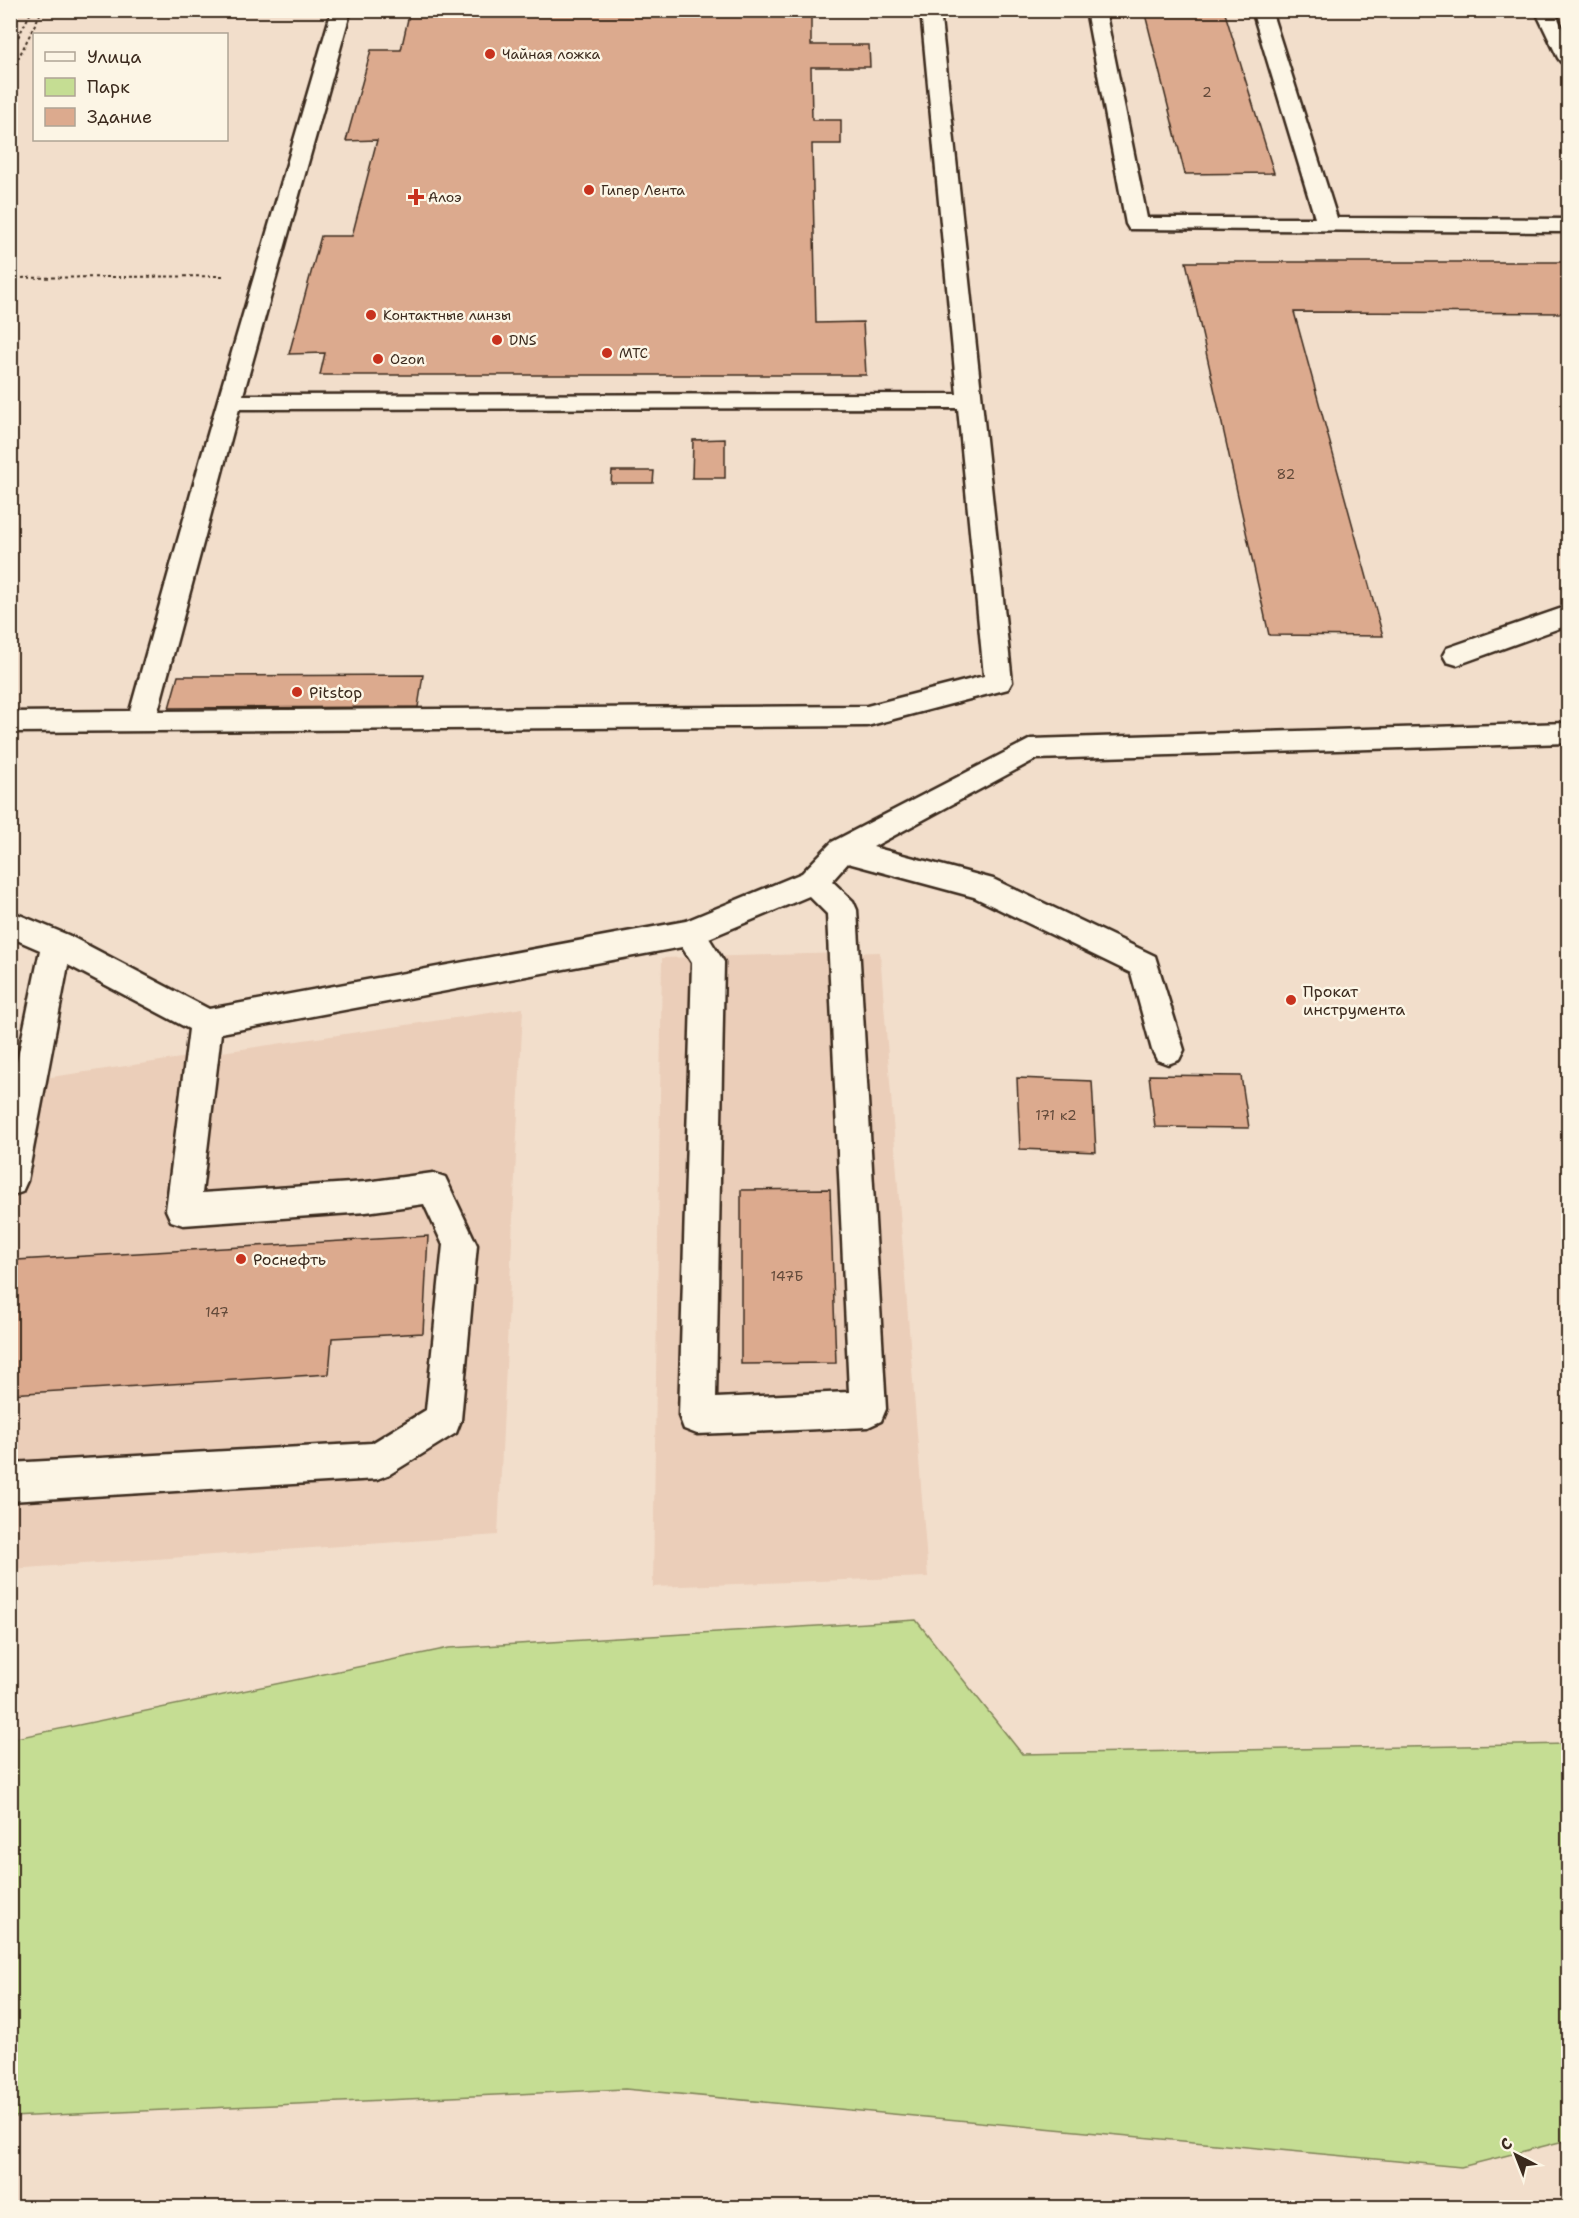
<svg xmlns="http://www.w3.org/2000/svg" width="1579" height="2218" font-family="'Shantell Sans',sans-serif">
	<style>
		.built { fill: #ebceb9 }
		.green { fill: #c5dd93; stroke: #808458; stroke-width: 1.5 }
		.building { fill: #dcaa8e; stroke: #3b2a1e; stroke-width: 1.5 }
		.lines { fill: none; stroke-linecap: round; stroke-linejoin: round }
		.minor-casing { stroke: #3b2a1e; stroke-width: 5 }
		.path { stroke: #3b2a1e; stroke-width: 2; stroke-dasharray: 3 3; stroke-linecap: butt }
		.minor { fill: #fcf5e5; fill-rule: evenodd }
		.poi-dot { fill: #c8321e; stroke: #fcf5e5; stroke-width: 2 }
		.labels { text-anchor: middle; stroke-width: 5; stroke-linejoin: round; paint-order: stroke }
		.far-poi-label { font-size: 14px; fill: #3b2a1e; stroke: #fcf5e5; text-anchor: start }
		.number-label { font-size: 14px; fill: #634a3a }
		.poi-label { font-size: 16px; fill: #3b2a1e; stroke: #fcf5e5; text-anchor: start }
	</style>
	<rect width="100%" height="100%" fill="#f2decb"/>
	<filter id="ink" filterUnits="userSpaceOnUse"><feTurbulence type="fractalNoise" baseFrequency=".0167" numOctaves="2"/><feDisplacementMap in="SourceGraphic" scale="12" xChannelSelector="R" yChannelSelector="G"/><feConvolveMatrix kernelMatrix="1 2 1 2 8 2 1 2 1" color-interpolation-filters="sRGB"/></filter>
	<g filter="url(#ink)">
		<path class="built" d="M 880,952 L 928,1577 L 653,1587 L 662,958 Z
			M 523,1008 L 498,1535 L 11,1569 L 10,1083 Z"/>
		<path class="green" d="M 916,1620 L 1022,1754 L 1568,1744 L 1568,2140 L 1461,2167 L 625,2089 L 11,2117 L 11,1739 L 449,1648 Z"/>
		<path class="building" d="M 410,10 L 811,10 L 811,45 L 869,45 L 870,67 L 811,67 L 812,120 L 841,120 L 841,144 L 812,144 L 816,323 L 863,322 L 866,375 L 320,375 L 325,353 L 289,354 L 321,236 L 352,236 L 377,140 L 346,141 L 371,50 L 401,50 Z
			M 1144,10 L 1224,10 L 1274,173 L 1185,174 Z
			M 1186,262 L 1568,262 L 1568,313 L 1294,312 L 1383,636 L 1269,635 Z
			M 725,439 L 725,478 L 692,478 L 693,440 Z
			M 612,471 L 654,471 L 653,483 L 611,483 Z
			M 423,675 L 418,707 L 169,708 L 178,676 Z
			M 1149,1075 L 1241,1076 L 1249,1128 L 1155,1127 Z
			M 1017,1078 L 1092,1081 L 1096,1152 L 1020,1149 Z
			M 830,1189 L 836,1363 L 741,1364 L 741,1190 Z
			M 428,1236 L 423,1333 L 332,1338 L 329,1374 L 10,1394 L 10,1291 L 17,1260 Z"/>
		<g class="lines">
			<g class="minor-casing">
				<path id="minor" d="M 332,10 L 351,10 L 243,395 L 957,394 L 921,10 L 940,10 L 1012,682 L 1008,689 L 867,726 L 10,732 L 10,712 L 130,711 L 201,458 ZM 958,408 L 984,676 L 867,706 L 158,711 L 239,409 Z
					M 1086,10 L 1105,10 L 1147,218 L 1315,218 L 1252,10 L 1271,10 L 1337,218 L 1568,219 L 1568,232 L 1129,229 L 1126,224 Z
					M 1535,10 L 1554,10 L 1568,40 L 1568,64 L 1561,62 L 1558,58 Z
					M 1568,606 L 1568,625 L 1457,665 L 1447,662 L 1443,655 L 1447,648 Z
					M 1568,723 L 1568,743 L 1036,759 L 873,847 L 993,879 L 1155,956 L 1184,1050 L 1179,1060 L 1168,1064 L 1157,1060 L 1152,1050 L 1131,973 L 974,897 L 848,863 L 832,881 L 853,901 L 857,910 L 886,1409 L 881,1421 L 868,1427 L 697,1434 L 684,1429 L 679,1416 L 692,963 L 682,947 L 221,1033 L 202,1193 L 366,1182 L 433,1173 L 445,1177 L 477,1245 L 461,1420 L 456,1433 L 390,1474 L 377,1479 L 10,1501 L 10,1463 L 372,1443 L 426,1410 L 443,1245 L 424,1204 L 366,1212 L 183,1225 L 171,1221 L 166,1210 L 189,1029 L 68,965 L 27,1181 L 22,1192 L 10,1196 L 10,1096 L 40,950 L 10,937 L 10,911 L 68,935 L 209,1009 L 686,921 L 802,873 L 832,842 L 1031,739 ZM 809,896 L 827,914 L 849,1392 L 716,1398 L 724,962 L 709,938 Z"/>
			</g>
			<path class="path" d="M 10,53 L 32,10
				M 10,75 L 42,10
				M 10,278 L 223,276"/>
			<use href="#minor" class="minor"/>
		</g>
	</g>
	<g class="poi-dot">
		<circle cx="490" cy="54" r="6"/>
		<circle cx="589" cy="190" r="6"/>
		<path d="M413 188h6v6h6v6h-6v6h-6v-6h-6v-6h6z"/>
		<circle cx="371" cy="315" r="6"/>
		<circle cx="497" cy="340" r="6"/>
		<circle cx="607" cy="353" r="6"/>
		<circle cx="378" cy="359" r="6"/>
		<circle cx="297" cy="692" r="6"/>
		<circle cx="1291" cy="1000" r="6"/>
		<circle cx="241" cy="1259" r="6"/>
	</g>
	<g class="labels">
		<g class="far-poi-label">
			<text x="502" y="59">Чайная ложка</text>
			<text x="601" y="195">Гипер Лента</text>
			<text x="428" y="202">Алоэ</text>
			<text x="383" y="320">Контактные линзы</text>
			<text x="509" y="345">DNS</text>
			<text x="619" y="358">МТС</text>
			<text x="390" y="364">Ozon</text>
		</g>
		<g class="number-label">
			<text x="1207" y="97">2</text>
			<text x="1286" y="479">82</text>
			<text x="1056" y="1120">171 к2</text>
			<text x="787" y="1281">147Б</text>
			<text x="217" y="1317">147</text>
		</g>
		<g class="poi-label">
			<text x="309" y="698">Pitstop</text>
			<text x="1303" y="997">Прокат<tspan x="1303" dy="18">инструмента</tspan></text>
			<text x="253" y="1265">Роснефть</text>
		</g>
	</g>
	<rect width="1579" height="2218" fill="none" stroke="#fcf5e5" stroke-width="36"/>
	<rect x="18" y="18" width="1543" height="2182" fill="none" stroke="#3b2a1e" stroke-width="2" filter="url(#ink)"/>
	<rect x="33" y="33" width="195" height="108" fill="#fcf5e5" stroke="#afa495" stroke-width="1.5"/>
	<rect x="45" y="52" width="30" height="9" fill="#fcf5e5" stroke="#afa495" stroke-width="1.5"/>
	<text x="87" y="63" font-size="18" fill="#3b2a1e">Улица</text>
	<rect x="45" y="78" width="30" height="18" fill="#c5dd93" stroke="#afa495" stroke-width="1.5"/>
	<text x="87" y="93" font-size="18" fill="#3b2a1e">Парк</text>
	<rect x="45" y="108" width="30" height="18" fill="#dcaa8e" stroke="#afa495" stroke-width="1.5"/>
	<text x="87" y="123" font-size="18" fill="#3b2a1e">Здание</text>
	<g transform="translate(1516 2155) rotate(318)" stroke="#fcf5e5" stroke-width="4.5" paint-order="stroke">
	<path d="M0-4.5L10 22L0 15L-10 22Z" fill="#3b2a1e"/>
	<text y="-9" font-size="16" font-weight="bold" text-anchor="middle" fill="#3b2a1e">С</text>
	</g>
</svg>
